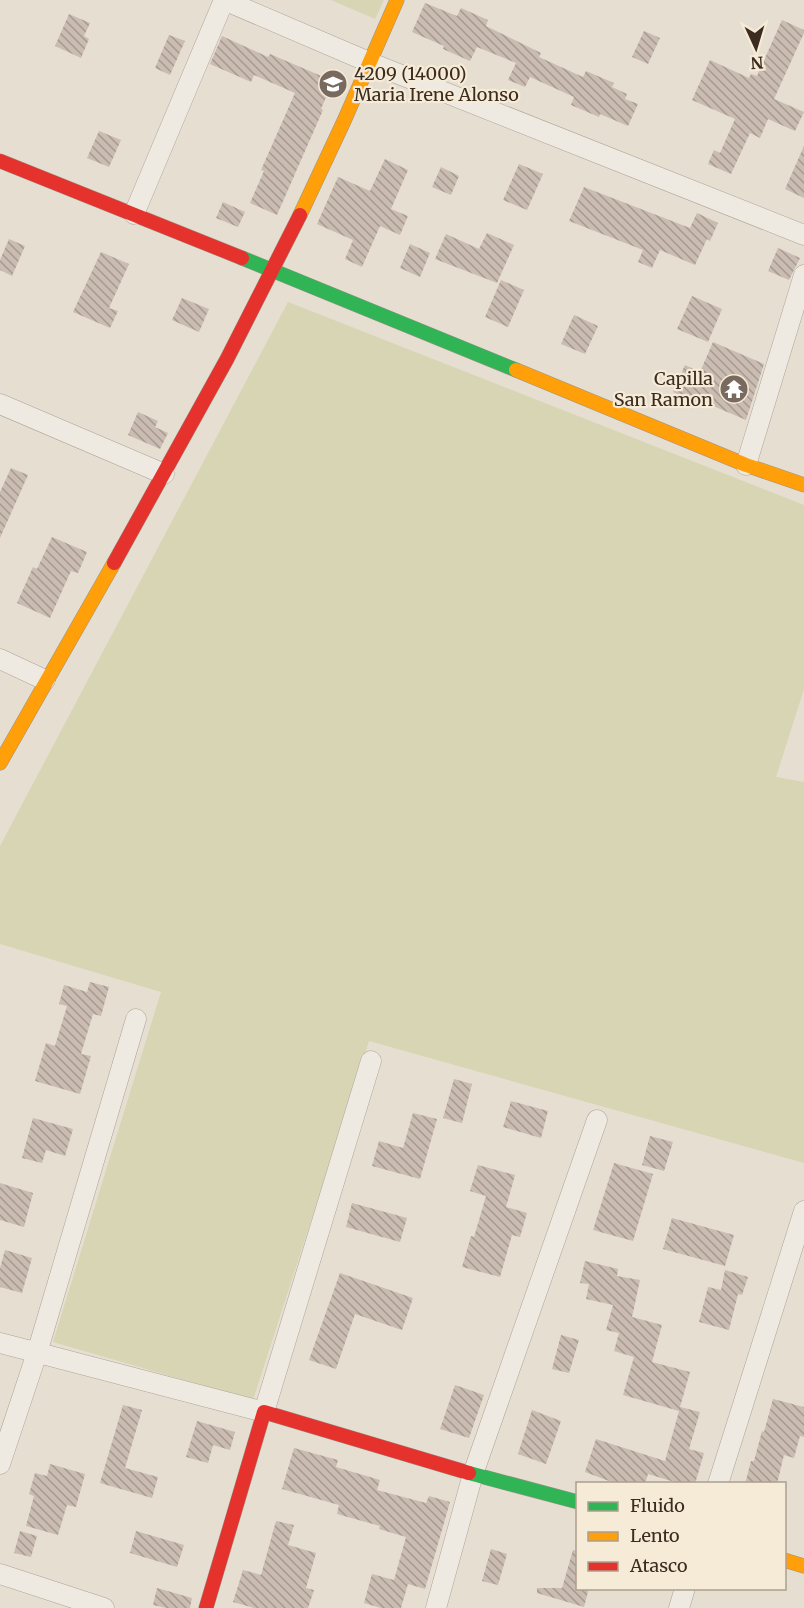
<svg xmlns="http://www.w3.org/2000/svg" width="804" height="1608" font-family="Merriweather,serif">
	<style>
		.park { fill: #d7d5b3 }
		.building { fill: url(#building-back-hatch) }
		.lines { fill: none; stroke-linecap: round; stroke-linejoin: round }
		.street-casing { stroke: #aca399; stroke-width: 21 }
		.fast-casing { stroke: #9c9388; stroke-width: 15 }
		.slow-casing { stroke: #9c9388; stroke-width: 15 }
		.jam-casing { stroke: #9c9388; stroke-width: 15 }
		.street { stroke: #eeeae2; stroke-width: 20 }
		.fast { stroke: #30b455; stroke-width: 14 }
		.slow { stroke: #ff9f0a; stroke-width: 14 }
		.jam { stroke: #e5322d; stroke-width: 14 }
		.labels { text-anchor: middle; stroke-width: 4.5; stroke-linejoin: round; paint-order: stroke }
		.poi-label { font-size: 18px; fill: #3c2c20; stroke: #f6ebd7; text-anchor: start }
	</style>
	<defs>
		<pattern id="building-back-hatch" width="6" height="6" patternUnits="userSpaceOnUse" patternTransform="scale(1.5)"><rect width="6" height="6" fill="#cabcb1"/><path d="M-1 5l2 2M0 0l6 6M5-1l2 2" fill="none" stroke="#a59990"/></pattern>
	</defs>
	<rect width="100%" height="100%" fill="#e6ded0"/>
	<path class="park" d="M 331,0 L 384,0 L 375,19 Z
		M 288,302 L 804,505 L 804,689 L 776,777 L 804,782 L 804,1163 L 369,1041 L 253,1400 L 53,1342 L 161,992 L 0,944 L 0,846 Z"/>
	<path class="building" d="M 425,3 L 457,16 L 461,8 L 488,20 L 486,26 L 541,53 L 539,57 L 583,77 L 586,71 L 614,83 L 612,87 L 627,94 L 625,99 L 638,104 L 628,126 L 600,114 L 599,117 L 571,105 L 574,97 L 530,77 L 525,87 L 508,80 L 516,63 L 477,47 L 470,61 L 443,49 L 444,46 L 412,32 Z
		M 69,14 L 90,23 L 84,36 L 89,39 L 81,58 L 55,46 Z
		M 782,20 L 804,30 L 804,33 L 774,99 L 804,112 L 795,131 L 768,119 L 760,138 L 750,133 L 731,174 L 708,164 L 714,150 L 720,153 L 735,119 L 692,100 L 710,60 L 749,78 L 751,74 L 757,76 Z
		M 644,31 L 660,38 L 648,64 L 632,57 Z
		M 169,35 L 185,41 L 170,75 L 155,68 Z
		M 222,36 L 268,57 L 270,54 L 333,81 L 321,109 L 323,110 L 277,215 L 250,203 L 264,171 L 261,170 L 295,93 L 254,75 L 251,82 L 210,64 Z
		M 99,131 L 121,140 L 109,167 L 87,158 Z
		M 804,146 L 804,198 L 785,189 Z
		M 385,159 L 408,170 L 391,209 L 408,216 L 400,235 L 380,226 L 362,267 L 345,259 L 353,240 L 317,224 L 338,177 L 370,191 Z
		M 519,164 L 543,174 L 527,210 L 503,200 Z
		M 441,167 L 459,176 L 451,195 L 432,187 Z
		M 584,187 L 690,228 L 697,213 L 718,223 L 710,241 L 707,239 L 695,265 L 660,250 L 652,268 L 638,262 L 643,250 L 569,221 Z
		M 223,202 L 245,212 L 238,227 L 216,218 Z
		M 487,233 L 514,245 L 497,283 L 435,259 L 446,234 L 479,249 Z
		M 9,239 L 25,246 L 12,276 L 0,270 L 0,260 Z
		M 410,244 L 430,253 L 420,277 L 400,268 Z
		M 778,248 L 800,258 L 789,280 L 768,271 Z
		M 101,252 L 129,264 L 109,308 L 118,311 L 110,328 L 73,312 Z
		M 501,280 L 524,290 L 508,327 L 485,317 Z
		M 692,296 L 722,309 L 708,342 L 677,329 Z
		M 182,298 L 209,309 L 199,332 L 172,320 Z
		M 574,315 L 598,326 L 585,354 L 561,344 Z
		M 713,342 L 764,364 L 746,420 L 704,402 L 702,405 L 673,392 L 685,365 L 700,372 Z
		M 138,412 L 158,421 L 155,427 L 168,433 L 160,449 L 128,435 Z
		M 11,468 L 28,475 L 0,538 L 0,492 Z
		M 52,537 L 87,552 L 78,573 L 71,571 L 50,618 L 17,603 L 33,567 L 37,569 Z
		M 90,982 L 109,987 L 101,1016 L 93,1014 L 81,1054 L 91,1056 L 80,1094 L 35,1081 L 46,1043 L 55,1046 L 67,1006 L 59,1004 L 64,985 L 87,992 Z
		M 454,1079 L 472,1084 L 462,1123 L 443,1118 Z
		M 511,1101 L 548,1111 L 541,1138 L 503,1127 Z
		M 413,1113 L 437,1119 L 420,1179 L 372,1166 L 379,1141 L 403,1148 Z
		M 33,1118 L 73,1129 L 65,1156 L 46,1150 L 42,1163 L 22,1158 Z
		M 650,1136 L 673,1142 L 664,1171 L 642,1165 Z
		M 614,1163 L 653,1174 L 633,1241 L 593,1230 Z
		M 478,1165 L 515,1175 L 506,1207 L 527,1213 L 520,1237 L 512,1235 L 500,1277 L 462,1267 L 471,1236 L 474,1237 L 486,1196 L 470,1191 Z
		M 0,1183 L 33,1193 L 24,1227 L 0,1220 Z
		M 352,1203 L 407,1218 L 400,1242 L 346,1227 Z
		M 672,1218 L 734,1235 L 725,1266 L 663,1249 Z
		M 5,1250 L 32,1258 L 22,1293 L 0,1287 L 0,1268 Z
		M 585,1261 L 618,1269 L 617,1276 L 640,1280 L 632,1317 L 662,1325 L 652,1362 L 690,1372 L 680,1407 L 700,1412 L 689,1449 L 704,1453 L 695,1484 L 681,1484 L 648,1474 L 645,1484 L 617,1484 L 585,1472 L 596,1439 L 665,1461 L 679,1411 L 623,1395 L 634,1357 L 614,1351 L 619,1333 L 606,1330 L 613,1305 L 586,1299 L 589,1284 L 580,1283 Z
		M 725,1270 L 748,1277 L 742,1295 L 738,1294 L 729,1330 L 699,1322 L 708,1287 L 721,1290 Z
		M 340,1273 L 413,1298 L 402,1330 L 355,1314 L 336,1369 L 309,1360 Z
		M 561,1335 L 579,1340 L 569,1373 L 552,1369 Z
		M 455,1385 L 484,1395 L 469,1438 L 440,1429 Z
		M 773,1399 L 804,1407 L 804,1437 L 800,1436 L 794,1458 L 784,1455 L 777,1484 L 745,1484 L 751,1461 L 754,1461 L 762,1431 L 764,1432 Z
		M 123,1405 L 142,1410 L 125,1468 L 158,1477 L 152,1498 L 100,1483 Z
		M 532,1410 L 561,1421 L 546,1464 L 518,1454 Z
		M 197,1421 L 235,1432 L 230,1450 L 213,1445 L 208,1463 L 186,1457 Z
		M 294,1448 L 338,1460 L 336,1467 L 380,1480 L 377,1490 L 426,1503 L 429,1496 L 450,1502 L 425,1589 L 408,1584 L 401,1608 L 381,1608 L 364,1603 L 372,1574 L 405,1583 L 394,1580 L 406,1537 L 379,1529 L 380,1526 L 337,1514 L 339,1505 L 282,1489 Z
		M 50,1464 L 85,1474 L 76,1507 L 67,1505 L 58,1535 L 26,1526 L 34,1496 L 29,1494 L 35,1473 L 47,1476 Z
		M 276,1521 L 294,1525 L 288,1545 L 316,1553 L 306,1588 L 314,1590 L 308,1608 L 254,1608 L 233,1602 L 243,1570 L 261,1575 Z
		M 20,1531 L 37,1536 L 31,1557 L 14,1553 Z
		M 136,1531 L 184,1545 L 177,1567 L 130,1553 Z
		M 491,1549 L 507,1554 L 498,1585 L 482,1581 Z
		M 573,1550 L 578,1551 L 578,1588 L 589,1588 L 584,1607 L 537,1593 L 537,1588 L 562,1588 Z
		M 157,1588 L 192,1598 L 190,1608 L 166,1608 L 153,1605 Z"/>
	<g class="lines">
		<g class="street-casing">
			<path id="street" d="M 224,0 L 371,63 L 804,235
				M 134,214 L 224,0
				M 0,404 L 164,474
				M 746,465 L 804,275
				M 0,659 L 45,680
				M 0,1343 L 264,1412 L 371,1061
				M 0,1464 L 37,1353 L 136,1019
				M 718,1484 L 804,1211
				M 0,1574 L 104,1608
				M 436,1608 L 473,1474 L 597,1120
				M 679,1608 L 685,1588"/>
		</g>
		<g class="fast-casing">
			<path id="fast" d="M 242,258 L 516,370
				M 469,1473 L 578,1502"/>
		</g>
		<g class="slow-casing">
			<path id="slow" d="M 300,215 L 344,121 L 397,0
				M 516,370 L 746,465 L 804,485
				M 0,763 L 114,563
				M 784,1560 L 804,1566"/>
		</g>
		<g class="jam-casing">
			<path id="jam" d="M 0,161 L 242,258
				M 114,563 L 227,359 L 300,215
				M 206,1608 L 264,1412 L 469,1473"/>
		</g>
		<use href="#street" class="street"/>
		<use href="#fast" class="fast"/>
		<use href="#slow" class="slow"/>
		<use href="#jam" class="jam"/>
	</g>
	<defs>
		<g id="school-disc" transform="scale(1.5)"><circle r="9.5" fill="#786a5e" stroke="#f6ebd7"/><path d="M0-5L7-2L0 1L-7-2ZM-4 1L0 2.5L4 1V4Q0 6-4 4Z" fill="#fff"/></g>
		<g id="temple-disc" transform="scale(1.5)"><circle r="9.5" fill="#786a5e" stroke="#f6ebd7"/><path d="M0-6L5-2H3V0L6.5 2.5H4V6H1.5V3h-3V6H-4V2.5H-6.5L-3 0V-2H-5Z" fill="#fff"/></g>
	</defs>
	<g fill-rule="evenodd">
		<use href="#school-disc" x="333" y="84"/>
		<use href="#temple-disc" x="734" y="389"/>
	</g>
	<g class="labels">
		<g class="poi-label">
			<text x="354" y="80">4209 (14000)<tspan x="354" dy="21">Maria Irene Alonso</tspan></text>
			<text x="713" y="385" text-anchor="end">Capilla<tspan x="713" dy="21">San Ramon</tspan></text>
		</g>
	</g>
	<rect x="576" y="1482" width="210" height="108" fill="#f6ebd7" stroke="#ac9f8e" stroke-width="1.5"/>
	<rect x="588" y="1502" width="30" height="9" fill="#30b455" stroke="#ac9f8e" stroke-width="1.5"/>
	<text x="630" y="1512" font-size="18" fill="#3c2c20">Fluido</text>
	<rect x="588" y="1532" width="30" height="9" fill="#ff9f0a" stroke="#ac9f8e" stroke-width="1.5"/>
	<text x="630" y="1542" font-size="18" fill="#3c2c20">Lento</text>
	<rect x="588" y="1562" width="30" height="9" fill="#e5322d" stroke="#ac9f8e" stroke-width="1.5"/>
	<text x="630" y="1572" font-size="18" fill="#3c2c20">Atasco</text>
	<g transform="translate(756 48) rotate(176)" stroke="#f6ebd7" stroke-width="4.5" paint-order="stroke">
	<path d="M0-4.5L10 22L0 15L-10 22Z" fill="#3c2c20"/>
	<text y="-9" font-size="16" font-weight="bold" text-anchor="middle" fill="#3c2c20">N</text>
	</g>
</svg>
